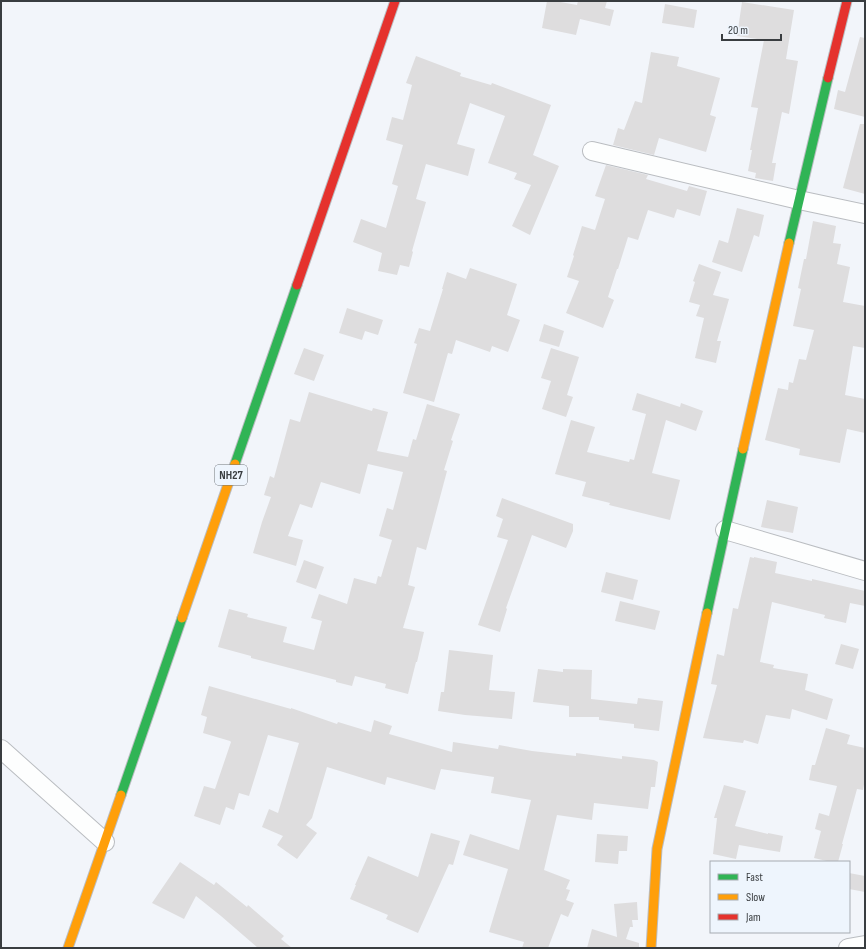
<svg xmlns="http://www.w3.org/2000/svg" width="866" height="949" font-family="'Sofia Sans Condensed',sans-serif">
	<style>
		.building { fill: #deddde }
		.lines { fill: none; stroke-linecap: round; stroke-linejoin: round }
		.street-casing { stroke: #babdc1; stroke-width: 20 }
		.fast-casing { stroke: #babdc1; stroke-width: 11 }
		.slow-casing { stroke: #babdc1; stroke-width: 11 }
		.jam-casing { stroke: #babdc1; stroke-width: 11 }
		.street { stroke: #fdfefe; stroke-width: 18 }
		.fast { stroke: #30b455; stroke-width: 9 }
		.slow { stroke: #ff9f0a; stroke-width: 9 }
		.jam { stroke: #e5322d; stroke-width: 9 }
		.labels { text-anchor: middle; stroke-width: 3.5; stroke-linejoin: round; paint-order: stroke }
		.shield { fill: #eef5fd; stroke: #6f7479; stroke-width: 1 }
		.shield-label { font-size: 12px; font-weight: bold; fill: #393d40 }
	</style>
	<rect width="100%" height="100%" fill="#f2f5fa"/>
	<path class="building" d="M 547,1 L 555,1 L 577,5 L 578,1 L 607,1 L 605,8 L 614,10 L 610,26 L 580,19 L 576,35 L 542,28 Z
		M 742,2 L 794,10 L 786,59 L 798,61 L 789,114 L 782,112 L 772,163 L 776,163 L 773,181 L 755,178 L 756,173 L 748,171 L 752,150 L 750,150 L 758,108 L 751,107 L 764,40 L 737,36 Z
		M 665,4 L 697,10 L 694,28 L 662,23 Z
		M 860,37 L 865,38 L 865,117 L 834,109 L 838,90 L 845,92 Z
		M 651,52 L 679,57 L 677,66 L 720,78 L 710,115 L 716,117 L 706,152 L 659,138 L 654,155 L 613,145 L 618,128 L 624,130 L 635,101 L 642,103 Z
		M 416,56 L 461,73 L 460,76 L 491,85 L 492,83 L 551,105 L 533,155 L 559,166 L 530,235 L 512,226 L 531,185 L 514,179 L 517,173 L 488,163 L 505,116 L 470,103 L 457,144 L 475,149 L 468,176 L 426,164 L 416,199 L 426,202 L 412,251 L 413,252 L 409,267 L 400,265 L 397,275 L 378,271 L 382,253 L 353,242 L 361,219 L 386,228 L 398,186 L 392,184 L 403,145 L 386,140 L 392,117 L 403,120 L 412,85 L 406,83 Z
		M 860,124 L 865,124 L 865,194 L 843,188 Z
		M 606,165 L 648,175 L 646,179 L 687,191 L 689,186 L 707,191 L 700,216 L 677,209 L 674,218 L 648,210 L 638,240 L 628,237 L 618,269 L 617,269 L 608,297 L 614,300 L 603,328 L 566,313 L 579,281 L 567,277 L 574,256 L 573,255 L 582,226 L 595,230 L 605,199 L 595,196 Z
		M 737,208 L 764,215 L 759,237 L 754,235 L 742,272 L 712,262 L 719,240 L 728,243 Z
		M 813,221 L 836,226 L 833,243 L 841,244 L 837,264 L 850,267 L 843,302 L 865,306 L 865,348 L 853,346 L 845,395 L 865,399 L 865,433 L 847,429 L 840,463 L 799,455 L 800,449 L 765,440 L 778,388 L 788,390 L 789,382 L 793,383 L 799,359 L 806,360 L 814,330 L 793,326 L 801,289 L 798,288 L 804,259 L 806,259 Z
		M 699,264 L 721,272 L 713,295 L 729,299 L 717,341 L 721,341 L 716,363 L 695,358 L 704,318 L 696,316 L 700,305 L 689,302 L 695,282 L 693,281 Z
		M 470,268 L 517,284 L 507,315 L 520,320 L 508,352 L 492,346 L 490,352 L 456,340 L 452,354 L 448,353 L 434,402 L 403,393 L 417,344 L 414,343 L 419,328 L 430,331 L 443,289 L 442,289 L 447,272 L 466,279 Z
		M 347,308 L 383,320 L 378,335 L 365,331 L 362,340 L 339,333 Z
		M 544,324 L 564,331 L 559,347 L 539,341 Z
		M 304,348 L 324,355 L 314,381 L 294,374 Z
		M 551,348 L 579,357 L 567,395 L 573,397 L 566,417 L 542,409 L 551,381 L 541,378 Z
		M 309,392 L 372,411 L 373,408 L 388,412 L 377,451 L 408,457 L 413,439 L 416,440 L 427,404 L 460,414 L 451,440 L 453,441 L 444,470 L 447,471 L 426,550 L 417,547 L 408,585 L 415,587 L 403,628 L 424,632 L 417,662 L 416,662 L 408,694 L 385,688 L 386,684 L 355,676 L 352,686 L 336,682 L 336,680 L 282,666 L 251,658 L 251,656 L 218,647 L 229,609 L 248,614 L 247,617 L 287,627 L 283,642 L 314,650 L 322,621 L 311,618 L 319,594 L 347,604 L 354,578 L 376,584 L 378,576 L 381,577 L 392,540 L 379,536 L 387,508 L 393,510 L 403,472 L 368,464 L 360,494 L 321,482 L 312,508 L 300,504 L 288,536 L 303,540 L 296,566 L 253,553 L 262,522 L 271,497 L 264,495 L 270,476 L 274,478 L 290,419 L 300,422 Z
		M 637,393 L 680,407 L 681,403 L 703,411 L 696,431 L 666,420 L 652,473 L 680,480 L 670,520 L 609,505 L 610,503 L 582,496 L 586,482 L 555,474 L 571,420 L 595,427 L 587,452 L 629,462 L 630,459 L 634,460 L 646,414 L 632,410 Z
		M 502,498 L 573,524 L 573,531 L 566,548 L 532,535 L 506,608 L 507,609 L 500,632 L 478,625 L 508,540 L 497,537 L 503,519 L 496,516 Z
		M 767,500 L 798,507 L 793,533 L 761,527 Z
		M 750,557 L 754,558 L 754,557 L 777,562 L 775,573 L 812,581 L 812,579 L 865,591 L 865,606 L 850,603 L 846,623 L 824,618 L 825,615 L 772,602 L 760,662 L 774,665 L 773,668 L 808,674 L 805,690 L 833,699 L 827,720 L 792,709 L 790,719 L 766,715 L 758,744 L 744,740 L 743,743 L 703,738 L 717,685 L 711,684 L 717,654 L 724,656 L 733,608 L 738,609 Z
		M 304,560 L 324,567 L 316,589 L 296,582 Z
		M 606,572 L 638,580 L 633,600 L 601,592 Z
		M 620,601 L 660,611 L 655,630 L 615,621 Z
		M 841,644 L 859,649 L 853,669 L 835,664 Z
		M 449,650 L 493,655 L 489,690 L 515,692 L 512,719 L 465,715 L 438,711 L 441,692 L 444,692 Z
		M 538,669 L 563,672 L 563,669 L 592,670 L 591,699 L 637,704 L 638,698 L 663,701 L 659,731 L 634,728 L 634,724 L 599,720 L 599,717 L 569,717 L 569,706 L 533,702 Z
		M 209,686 L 291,709 L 291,708 L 337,724 L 338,722 L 371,732 L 374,720 L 392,726 L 389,734 L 452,752 L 453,742 L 498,749 L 499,745 L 532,751 L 576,756 L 576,753 L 622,759 L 622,756 L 654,760 L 658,762 L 655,787 L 651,787 L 648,809 L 594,803 L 592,820 L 557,815 L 544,870 L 570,880 L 566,889 L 570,890 L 566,900 L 574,903 L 568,917 L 561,914 L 548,948 L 522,948 L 524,942 L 489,932 L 508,869 L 463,855 L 470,834 L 519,850 L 531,800 L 491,793 L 494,777 L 441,769 L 435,790 L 387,777 L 385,785 L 327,767 L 312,818 L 306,825 L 317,833 L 297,859 L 277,845 L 283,836 L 262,827 L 269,809 L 278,813 L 299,743 L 268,735 L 249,796 L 239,793 L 234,810 L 226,807 L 220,825 L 194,816 L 204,786 L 215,789 L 231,742 L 230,741 L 203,733 L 207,717 L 201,715 Z
		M 826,728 L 850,735 L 847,744 L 865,748 L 865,779 L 863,790 L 857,789 L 842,844 L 843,844 L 838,862 L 831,862 L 814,858 L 821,831 L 815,829 L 819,813 L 829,816 L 837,786 L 809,780 L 812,765 L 815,765 Z
		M 724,785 L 746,791 L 735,826 L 768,834 L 768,833 L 783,836 L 780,852 L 739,845 L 736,859 L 713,854 L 717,818 L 714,818 Z
		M 431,833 L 460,841 L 453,865 L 449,864 L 418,933 L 386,919 L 388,915 L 350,899 L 356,885 L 355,885 L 368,856 L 418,877 Z
		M 597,834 L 628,836 L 627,851 L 619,851 L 618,864 L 595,862 Z
		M 180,862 L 214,885 L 216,882 L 247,907 L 248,905 L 284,936 L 281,939 L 292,948 L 258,948 L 221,916 L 196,896 L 184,919 L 152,903 Z
		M 849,873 L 865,876 L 865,892 L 849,889 Z
		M 637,902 L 638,920 L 632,920 L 633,927 L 630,927 L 626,939 L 639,943 L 639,948 L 587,948 L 592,929 L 617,937 L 614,904 Z"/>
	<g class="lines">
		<g class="street-casing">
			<path id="street" d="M 592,151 L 799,200 L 865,214
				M 725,530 L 865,571
				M 1,749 L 105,842
				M 848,948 L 865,945"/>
		</g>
		<g class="fast-casing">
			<path id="fast" d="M 789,243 L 828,78
				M 235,464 L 297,285
				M 707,613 L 743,449
				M 121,795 L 182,618"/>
		</g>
		<g class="slow-casing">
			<path id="slow" d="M 743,449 L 789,243
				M 182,618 L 235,464
				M 68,948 L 121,795
				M 651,948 L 657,849 L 707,613"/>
		</g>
		<g class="jam-casing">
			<path id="jam" d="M 828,78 L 847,1
				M 297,285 L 395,1"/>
		</g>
		<use href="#street" class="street"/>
		<use href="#fast" class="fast"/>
		<use href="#slow" class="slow"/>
		<use href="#jam" class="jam"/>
	</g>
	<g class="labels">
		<rect class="shield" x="215" y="465" width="32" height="20" rx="3"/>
		<g class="shield-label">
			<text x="231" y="479">NH27</text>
		</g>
	</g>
	<rect width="866" height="949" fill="none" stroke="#393d40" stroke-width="4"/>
	<rect x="710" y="861" width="140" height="72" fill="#eef5fd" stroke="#a6abb1"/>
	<rect x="718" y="874" width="20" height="6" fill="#30b455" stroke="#a6abb1"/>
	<text x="746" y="881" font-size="12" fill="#393d40">Fast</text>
	<rect x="718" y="894" width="20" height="6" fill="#ff9f0a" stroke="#a6abb1"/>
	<text x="746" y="901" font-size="12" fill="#393d40">Slow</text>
	<rect x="718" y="914" width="20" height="6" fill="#e5322d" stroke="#a6abb1"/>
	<text x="746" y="921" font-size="12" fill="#393d40">Jam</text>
	<path d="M722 34v6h59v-6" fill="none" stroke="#393d40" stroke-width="2"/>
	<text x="728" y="34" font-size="12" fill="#393d40" stroke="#eef5fd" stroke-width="3" paint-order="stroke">20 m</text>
</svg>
